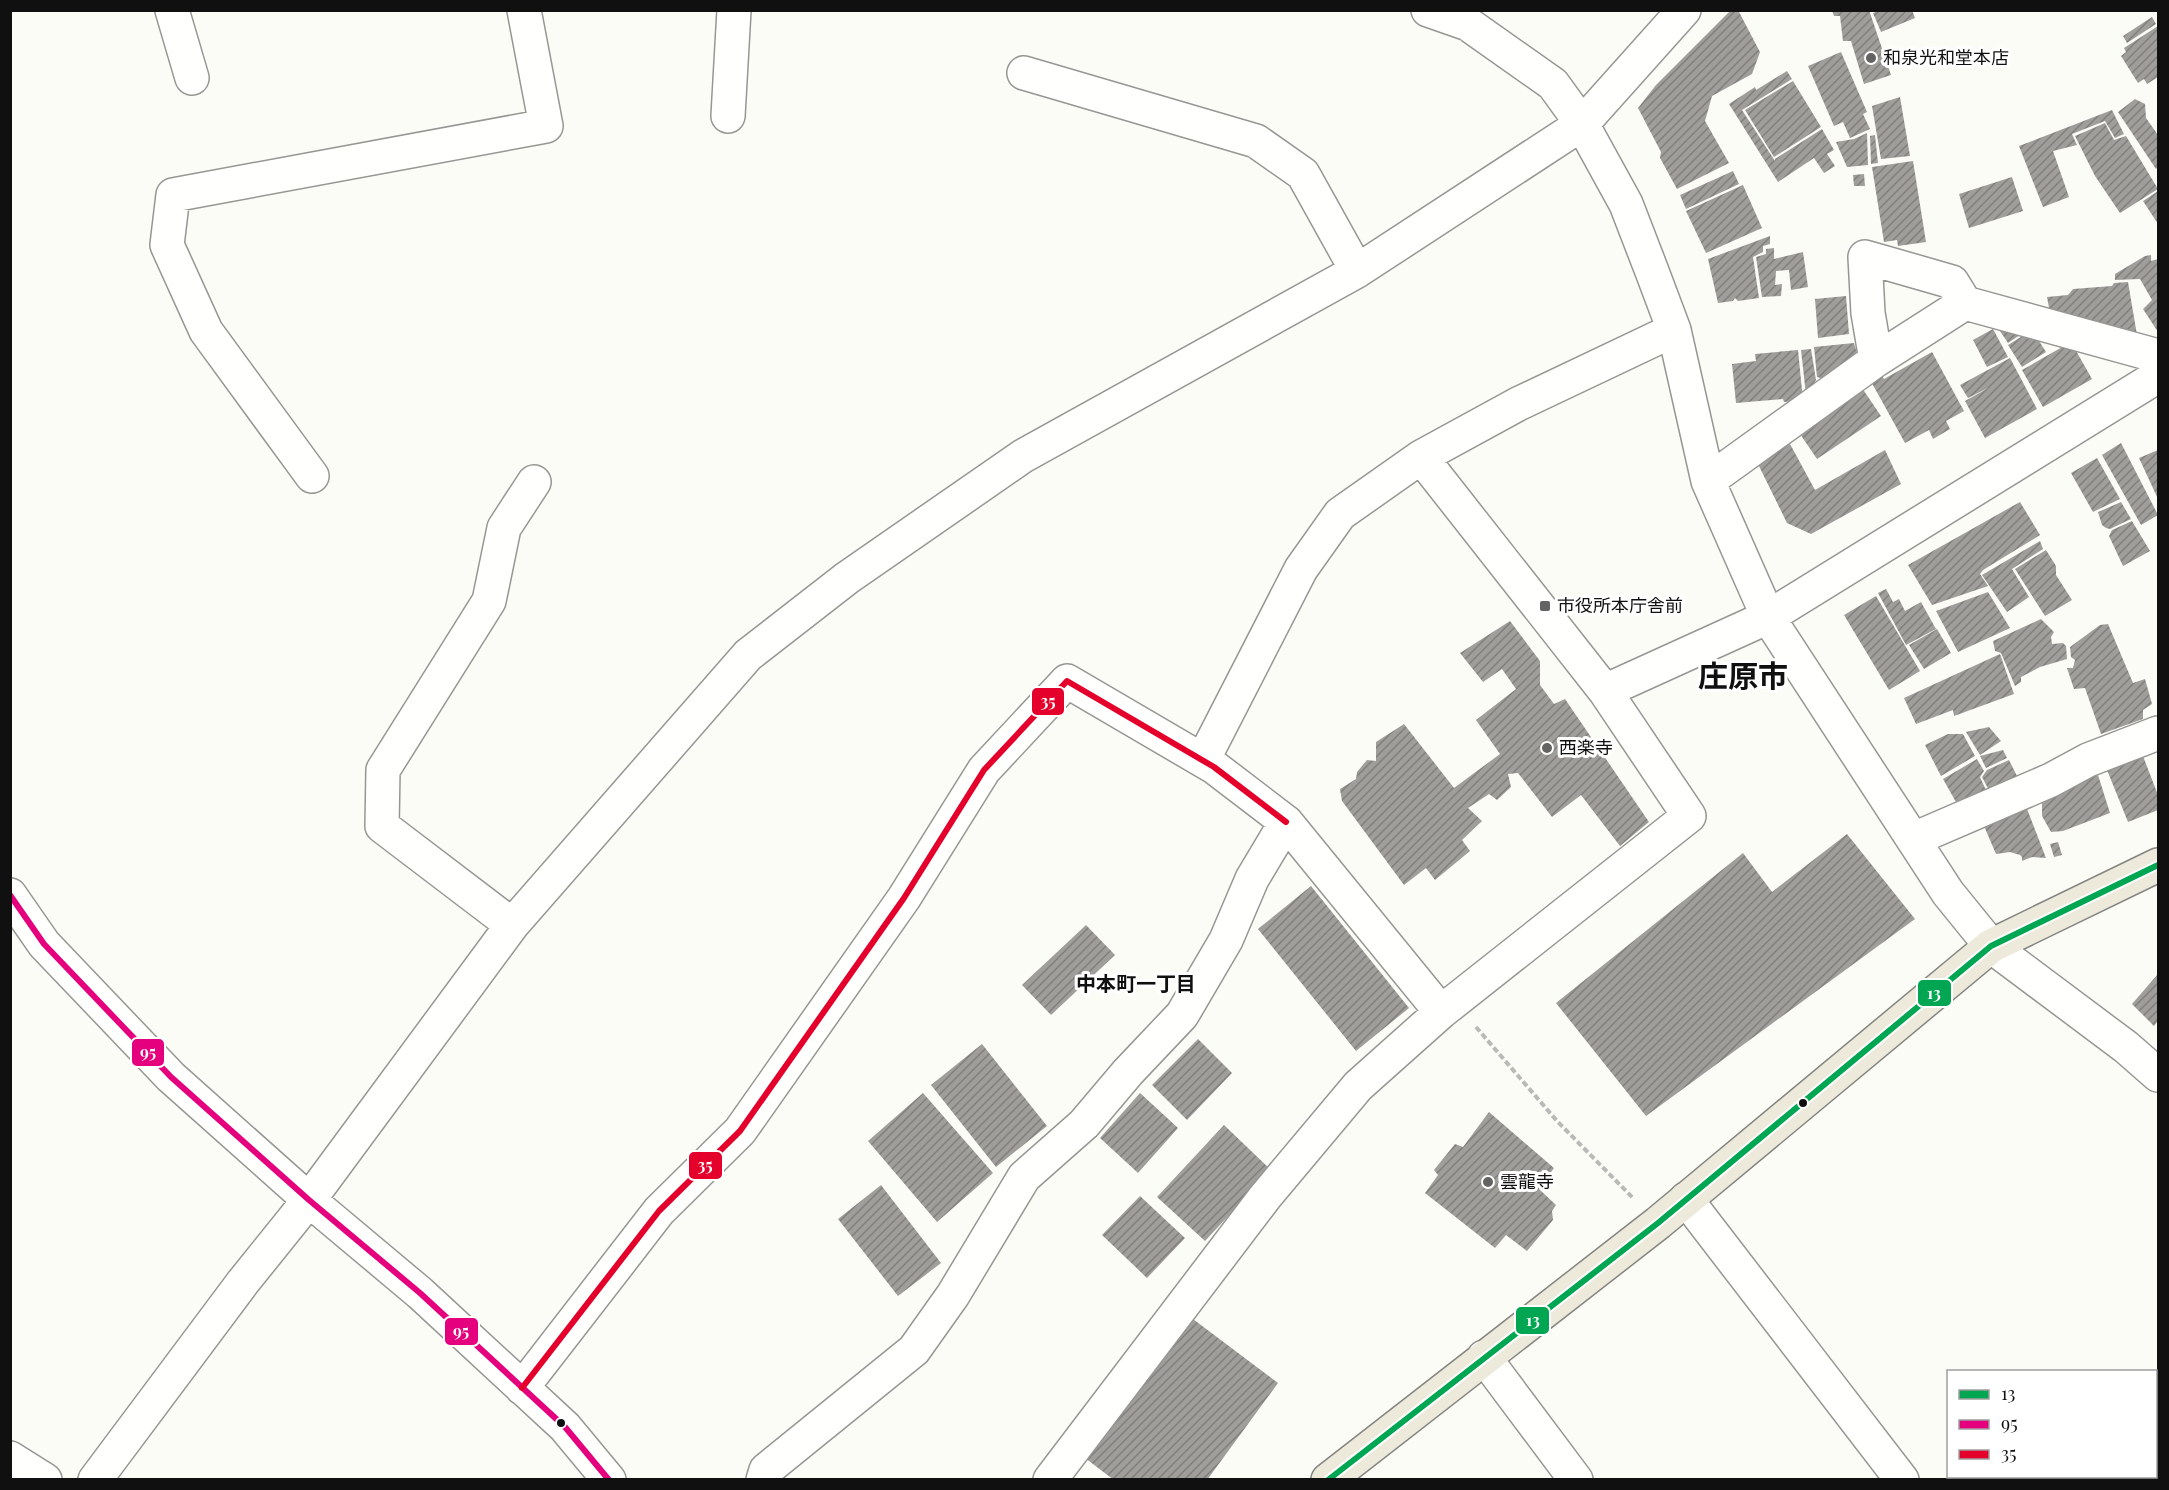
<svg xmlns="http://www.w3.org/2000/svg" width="2169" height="1490" font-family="'Playfair Display','Noto Sans JP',serif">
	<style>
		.building { fill: url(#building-hatch) }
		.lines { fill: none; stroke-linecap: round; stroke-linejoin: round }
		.minor-casing { stroke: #969694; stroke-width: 36 }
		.major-casing { stroke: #848481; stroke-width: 36 }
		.path { stroke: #b9b9b8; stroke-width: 4; stroke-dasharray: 6 3; stroke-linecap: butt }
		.minor { stroke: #fffffe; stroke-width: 33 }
		.major { stroke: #ede9db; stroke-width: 33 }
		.bus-1-casing { stroke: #fff; stroke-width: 10 }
		.bus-2-casing { stroke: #fff; stroke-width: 10 }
		.bus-3-casing { stroke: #fff; stroke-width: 10 }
		.bus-1 { stroke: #00a651; stroke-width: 6 }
		.bus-2 { stroke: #e5007d; stroke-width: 6 }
		.bus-3 { stroke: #e4002b; stroke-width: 6 }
		.poi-dot { fill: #636361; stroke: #fff; stroke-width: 2 }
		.bus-dot { fill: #101010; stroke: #fff; stroke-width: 2 }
		.labels { text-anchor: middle; stroke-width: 6; stroke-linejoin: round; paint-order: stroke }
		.poi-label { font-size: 18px; fill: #101010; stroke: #fff; text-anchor: start }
		.neighbourhood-label { font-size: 20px; font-weight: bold; fill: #101010; stroke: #fff }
		.town-label { font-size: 30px; font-weight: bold; fill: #101010; stroke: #fff }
		.line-badge { stroke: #fff; stroke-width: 2 }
		.badge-label { font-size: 16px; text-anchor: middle; font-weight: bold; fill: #fff }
	</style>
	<defs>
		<pattern id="building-hatch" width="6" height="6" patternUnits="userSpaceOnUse" patternTransform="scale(1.5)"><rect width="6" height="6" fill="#a09e9b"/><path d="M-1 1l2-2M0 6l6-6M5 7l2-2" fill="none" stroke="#817f7d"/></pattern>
	</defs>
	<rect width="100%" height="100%" fill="#fcfcf7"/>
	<path class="building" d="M 1731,10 L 1738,10 L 1760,52 L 1752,74 L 1712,96 L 1705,121 L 1729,163 L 1677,189 L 1660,158 L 1661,152 L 1638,108 L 1656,85 Z
		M 1832,10 L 1869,10 L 1891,75 L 1864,84 L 1851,41 L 1843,41 L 1840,16 L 1834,16 Z
		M 1880,10 L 1912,10 L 1915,18 L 1881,32 L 1873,13 Z
		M 2152,17 L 2156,24 L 2127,43 L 2123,36 Z
		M 2158,26 L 2158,77 L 2147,84 L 2144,79 L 2138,83 L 2121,56 L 2126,52 L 2124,48 Z
		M 1841,52 L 1867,112 L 1863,114 L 1870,129 L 1850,138 L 1843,122 L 1834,126 L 1808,66 Z
		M 1787,71 L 1792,79 L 1742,110 L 1775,161 L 1775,159 L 1822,129 L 1834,150 L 1827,154 L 1835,166 L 1824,173 L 1814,158 L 1778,182 L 1729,104 L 1755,87 L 1756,90 Z
		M 1793,81 L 1821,127 L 1774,157 L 1745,110 Z
		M 1900,97 L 1910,156 L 1881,159 L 1872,106 Z
		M 2135,99 L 2145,104 L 2146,118 L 2158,135 L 2158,167 L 2156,169 L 2118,112 Z
		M 2112,110 L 2124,134 L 2115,138 L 2105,121 L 2072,134 L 2077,145 L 2053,151 L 2069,197 L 2043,207 L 2019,146 Z
		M 2105,123 L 2114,140 L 2126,136 L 2158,189 L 2120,213 L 2095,176 L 2075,136 Z
		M 1867,133 L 1868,165 L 1847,167 L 1836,142 L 1854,139 Z
		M 1875,135 L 1878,163 L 1871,164 L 1870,136 Z
		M 1913,161 L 1926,242 L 1898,246 L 1897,240 L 1884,242 L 1872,167 Z
		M 1733,171 L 1739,184 L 1686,209 L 1680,195 Z
		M 1864,174 L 1865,186 L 1854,186 L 1853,175 Z
		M 2012,177 L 2023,211 L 1969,228 L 1959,194 Z
		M 1743,185 L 1762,228 L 1706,253 L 1686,211 Z
		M 2158,191 L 2158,224 L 2143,201 Z
		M 1770,236 L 1770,244 L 1763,246 L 1763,252 L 1753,257 L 1759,298 L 1738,301 L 1735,298 L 1733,301 L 1718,303 L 1708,259 Z
		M 1774,248 L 1774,259 L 1803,252 L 1808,287 L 1791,290 L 1789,270 L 1776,271 L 1775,285 L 1782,284 L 1781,296 L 1762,297 L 1756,257 L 1766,254 L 1766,249 Z
		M 2151,255 L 2151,261 L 2158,259 L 2158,332 L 2143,309 L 2152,300 L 2140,279 L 2115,280 L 2115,274 L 2145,256 Z
		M 2128,282 L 2137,335 L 2050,313 L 2047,297 L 2068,295 L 2073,289 L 2112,286 L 2114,283 Z
		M 1846,296 L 1849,334 L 1818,338 L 1815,299 Z
		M 2005,323 L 2010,333 L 2019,327 L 2023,333 L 2008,343 L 1998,328 Z
		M 1993,329 L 2008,357 L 1987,367 L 1973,340 Z
		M 2032,330 L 2046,352 L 2022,367 L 2008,345 Z
		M 2071,342 L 2092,379 L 2043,407 L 2022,370 Z
		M 1854,343 L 1859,360 L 1825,379 L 1817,377 L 1814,347 Z
		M 1811,349 L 1816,380 L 1806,395 L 1801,350 Z
		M 1798,350 L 1803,400 L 1784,402 L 1783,399 L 1736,403 L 1732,364 L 1756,361 L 1755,354 Z
		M 1932,352 L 1964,411 L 1946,421 L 1950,429 L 1933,439 L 1929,430 L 1905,443 L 1868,376 L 1879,370 L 1884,379 Z
		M 2010,358 L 2037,409 L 1985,438 L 1965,401 L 1990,387 L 1968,398 L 1960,385 Z
		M 1862,388 L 1881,416 L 1817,459 L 1798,431 Z
		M 2121,443 L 2158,515 L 2141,525 L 2102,455 Z
		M 1790,444 L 1815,490 L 1885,450 L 1901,484 L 1811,534 L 1787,523 L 1756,460 Z
		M 2158,450 L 2158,499 L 2139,458 Z
		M 2097,458 L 2120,499 L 2093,512 L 2071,473 Z
		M 2020,502 L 2040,535 L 1983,570 L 1980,574 L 1988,586 L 1932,605 L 1908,565 Z
		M 2121,502 L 2131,519 L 2110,529 L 2106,528 L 2102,525 L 2098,512 Z
		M 2132,521 L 2150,551 L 2123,566 L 2109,536 L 2112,530 Z
		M 2040,541 L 2043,549 L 2012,569 L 2029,597 L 2007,612 L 1982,575 Z
		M 2046,550 L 2056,566 L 2056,575 L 2072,600 L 2045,616 L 2015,569 Z
		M 1886,589 L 1893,602 L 1899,599 L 1905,611 L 1921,602 L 1936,629 L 1906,645 L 1878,593 Z
		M 1988,592 L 2010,628 L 1958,652 L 1936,611 Z
		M 1876,596 L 1920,671 L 1889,690 L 1844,615 Z
		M 2041,619 L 2054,632 L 2051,637 L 2052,644 L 2063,643 L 2066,646 L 2067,659 L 2040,667 L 2021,677 L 2021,682 L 2015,686 L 2001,653 L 1995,651 L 1993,641 Z
		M 1510,621 L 1540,661 L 1540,685 L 1554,704 L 1565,699 L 1649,822 L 1620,846 L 1581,795 L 1552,817 L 1518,773 L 1508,774 L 1511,787 L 1497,800 L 1489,794 L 1468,808 L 1482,821 L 1462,840 L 1470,851 L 1435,880 L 1426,868 L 1404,885 L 1342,801 L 1340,789 L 1356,779 L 1357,772 L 1367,760 L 1376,761 L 1376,742 L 1404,724 L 1454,788 L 1500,754 L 1476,720 L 1516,689 L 1502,669 L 1483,682 L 1460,653 Z
		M 2108,624 L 2133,683 L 2145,679 L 2152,704 L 2143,710 L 2143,719 L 2101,734 L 2085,688 L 2074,689 L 2067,668 L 2073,668 L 2075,660 L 2071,657 L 2070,647 L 2100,625 Z
		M 1937,629 L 1951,653 L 1924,669 L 1909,645 Z
		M 2000,654 L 2014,694 L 1954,716 L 1953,710 L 1916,724 L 1904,698 Z
		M 1989,727 L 2001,741 L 1980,755 L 1966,732 Z
		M 1948,734 L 1963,734 L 1975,756 L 1941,776 L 1925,745 Z
		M 2003,750 L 2007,758 L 1986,768 L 1980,756 Z
		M 2141,751 L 2158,795 L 2158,810 L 2128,822 L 2105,765 Z
		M 1977,759 L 1984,771 L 1980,777 L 1989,797 L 1961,811 L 1943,779 Z
		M 2009,760 L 2022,786 L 1993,798 L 1982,777 L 1987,770 Z
		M 2098,775 L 2110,813 L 2063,831 L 2051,832 L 2042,816 L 2042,794 Z
		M 2024,801 L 2046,858 L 2032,857 L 2022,861 L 2022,857 L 2020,855 L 2010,852 L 1996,854 L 1981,819 Z
		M 1847,834 L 1915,919 L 1646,1116 L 1556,1003 L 1743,853 L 1772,892 Z
		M 2058,842 L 2062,855 L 2054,857 L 2050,844 Z
		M 1311,886 L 1409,1008 L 1356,1051 L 1258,929 Z
		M 1086,925 L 1115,955 L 1051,1015 L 1022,985 Z
		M 2158,974 L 2158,1021 L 2154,1026 L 2132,1004 Z
		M 1198,1039 L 1232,1073 L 1187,1120 L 1152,1085 Z
		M 982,1044 L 1047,1126 L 996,1167 L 931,1085 Z
		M 923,1093 L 993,1173 L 937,1222 L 868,1141 Z
		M 1140,1093 L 1178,1128 L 1138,1173 L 1100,1138 Z
		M 1489,1112 L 1554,1168 L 1539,1189 L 1556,1205 L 1552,1211 L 1553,1220 L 1527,1251 L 1506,1235 L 1495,1248 L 1425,1193 L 1438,1175 L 1434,1170 L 1455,1144 L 1463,1147 Z
		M 1224,1125 L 1271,1170 L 1205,1241 L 1157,1197 Z
		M 881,1185 L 941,1263 L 898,1296 L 838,1219 Z
		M 1140,1196 L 1185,1238 L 1147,1278 L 1102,1235 Z
		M 1189,1316 L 1278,1383 L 1207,1480 L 1114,1480 L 1085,1458 Z"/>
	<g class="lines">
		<g class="minor-casing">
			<path id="minor" d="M 172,10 L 192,78
				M 1024,73 L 1256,141 L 1303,174 L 1357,271
				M 728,116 L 734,10
				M 1876,360 L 1868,313 L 1865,257 L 1952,282 L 1965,303
				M 2158,376 L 1768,617 L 1948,893 L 1991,946 L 2126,1047 L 2158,1075
				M 1421,457 L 1605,691
				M 312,476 L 206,331 L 167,245 L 173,195 L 546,126 L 524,10
				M 1708,481 L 1876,360 L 1965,303 L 2158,356
				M 1203,760 L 1301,569 L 1340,514 L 1421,457 L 1518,404 L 1674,330
				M 1914,839 L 2051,780 L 2088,760 L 2158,733
				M 10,895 L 44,944 L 171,1077 L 309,1200 L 420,1293 L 565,1427 L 609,1480
				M 512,925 L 382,826 L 383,770 L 489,601 L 504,528 L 534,482
				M 1686,1199 L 1902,1480
				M 1484,1357 L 1576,1480
				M 522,1388 L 659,1211 L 740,1131 L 904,898 L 984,770 L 1067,681 L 1214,767 L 1286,822
				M 10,1458 L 45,1480
				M 95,1480 L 243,1282 L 309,1200 L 512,925 L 748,655 L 847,578 L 1023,456 L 1357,271 L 1582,124 L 1684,10
				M 763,1480 L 766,1470 L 914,1350 L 953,1295 L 1024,1177 L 1084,1124 L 1128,1072 L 1182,1015 L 1226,940 L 1252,879 L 1286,822 L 1441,1012
				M 1050,1480 L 1265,1197 L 1358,1086 L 1441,1012 L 1689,816 L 1605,691 L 1768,617 L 1708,481 L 1674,330 L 1653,274 L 1626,204 L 1582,124 L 1553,84 L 1468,24 L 1428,10"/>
		</g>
		<g class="major-casing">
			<path id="major" d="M 1328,1480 L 1658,1223 L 1991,946 L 2158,865"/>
		</g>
		<path class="path" d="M 1476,1027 L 1557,1121 L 1633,1198"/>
		<use href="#minor" class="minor"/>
		<use href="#major" class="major"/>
		<g class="bus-1-casing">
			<path id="bus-1" d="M 1328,1480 L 1658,1223 L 1991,946 L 2158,865"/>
		</g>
		<g class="bus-2-casing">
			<path id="bus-2" d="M 10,895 L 44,944 L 171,1077 L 309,1200 L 420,1293 L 565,1427 L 609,1480"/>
		</g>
		<g class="bus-3-casing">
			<path id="bus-3" d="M 522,1388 L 659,1211 L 740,1131 L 904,898 L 984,770 L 1067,681 L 1214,767 L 1286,822"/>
		</g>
		<use href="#bus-1" class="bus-1"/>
		<use href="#bus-2" class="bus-2"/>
		<use href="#bus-3" class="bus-3"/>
	</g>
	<g class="poi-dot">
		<circle cx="1871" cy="58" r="6"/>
		<rect x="1539" y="600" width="12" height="12" rx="3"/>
		<circle cx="1547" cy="748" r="6"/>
		<circle cx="1488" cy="1182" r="6"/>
	</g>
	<g class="bus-dot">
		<circle cx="1803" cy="1103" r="5"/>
		<circle cx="561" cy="1423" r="5"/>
	</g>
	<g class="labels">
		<g class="poi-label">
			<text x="1883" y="64">和泉光和堂本店</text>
			<text x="1557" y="612">市役所本庁舎前</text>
			<text x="1559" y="754">西楽寺</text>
			<text x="1500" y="1188">雲龍寺</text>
		</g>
		<g class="neighbourhood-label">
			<text x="1136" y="991">中本町一丁目</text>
		</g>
		<g class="town-label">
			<text x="1743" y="687">庄原市</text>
		</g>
	</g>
	<g class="line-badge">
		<rect x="1031" y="687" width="34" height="29" rx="6" fill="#e4002b"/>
		<rect x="1917" y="979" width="35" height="28" rx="6" fill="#00a651"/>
		<rect x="131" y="1038" width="34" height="29" rx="6" fill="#e5007d"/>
		<rect x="688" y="1151" width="35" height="29" rx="6" fill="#e4002b"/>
		<rect x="1515" y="1306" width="35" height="29" rx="6" fill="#00a651"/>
		<rect x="444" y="1317" width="35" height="29" rx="6" fill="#e5007d"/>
	</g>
	<g class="badge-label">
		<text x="1048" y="707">35</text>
		<text x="1934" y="999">13</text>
		<text x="148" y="1058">95</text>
		<text x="705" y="1171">35</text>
		<text x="1533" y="1326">13</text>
		<text x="461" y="1337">95</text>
	</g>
	<rect width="2169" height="1490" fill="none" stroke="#101010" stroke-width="24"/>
	<rect x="1947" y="1370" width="210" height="108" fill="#ffffff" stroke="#9f9f9f" stroke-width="1.5"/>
	<rect x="1959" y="1390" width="30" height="9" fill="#00a651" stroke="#9f9f9f" stroke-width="1.5"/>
	<text x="2001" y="1400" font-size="18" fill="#101010">13</text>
	<rect x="1959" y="1420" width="30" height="9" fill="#e5007d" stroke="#9f9f9f" stroke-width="1.5"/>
	<text x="2001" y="1430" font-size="18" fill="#101010">95</text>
	<rect x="1959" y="1450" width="30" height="9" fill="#e4002b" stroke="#9f9f9f" stroke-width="1.5"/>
	<text x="2001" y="1460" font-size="18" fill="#101010">35</text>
</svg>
